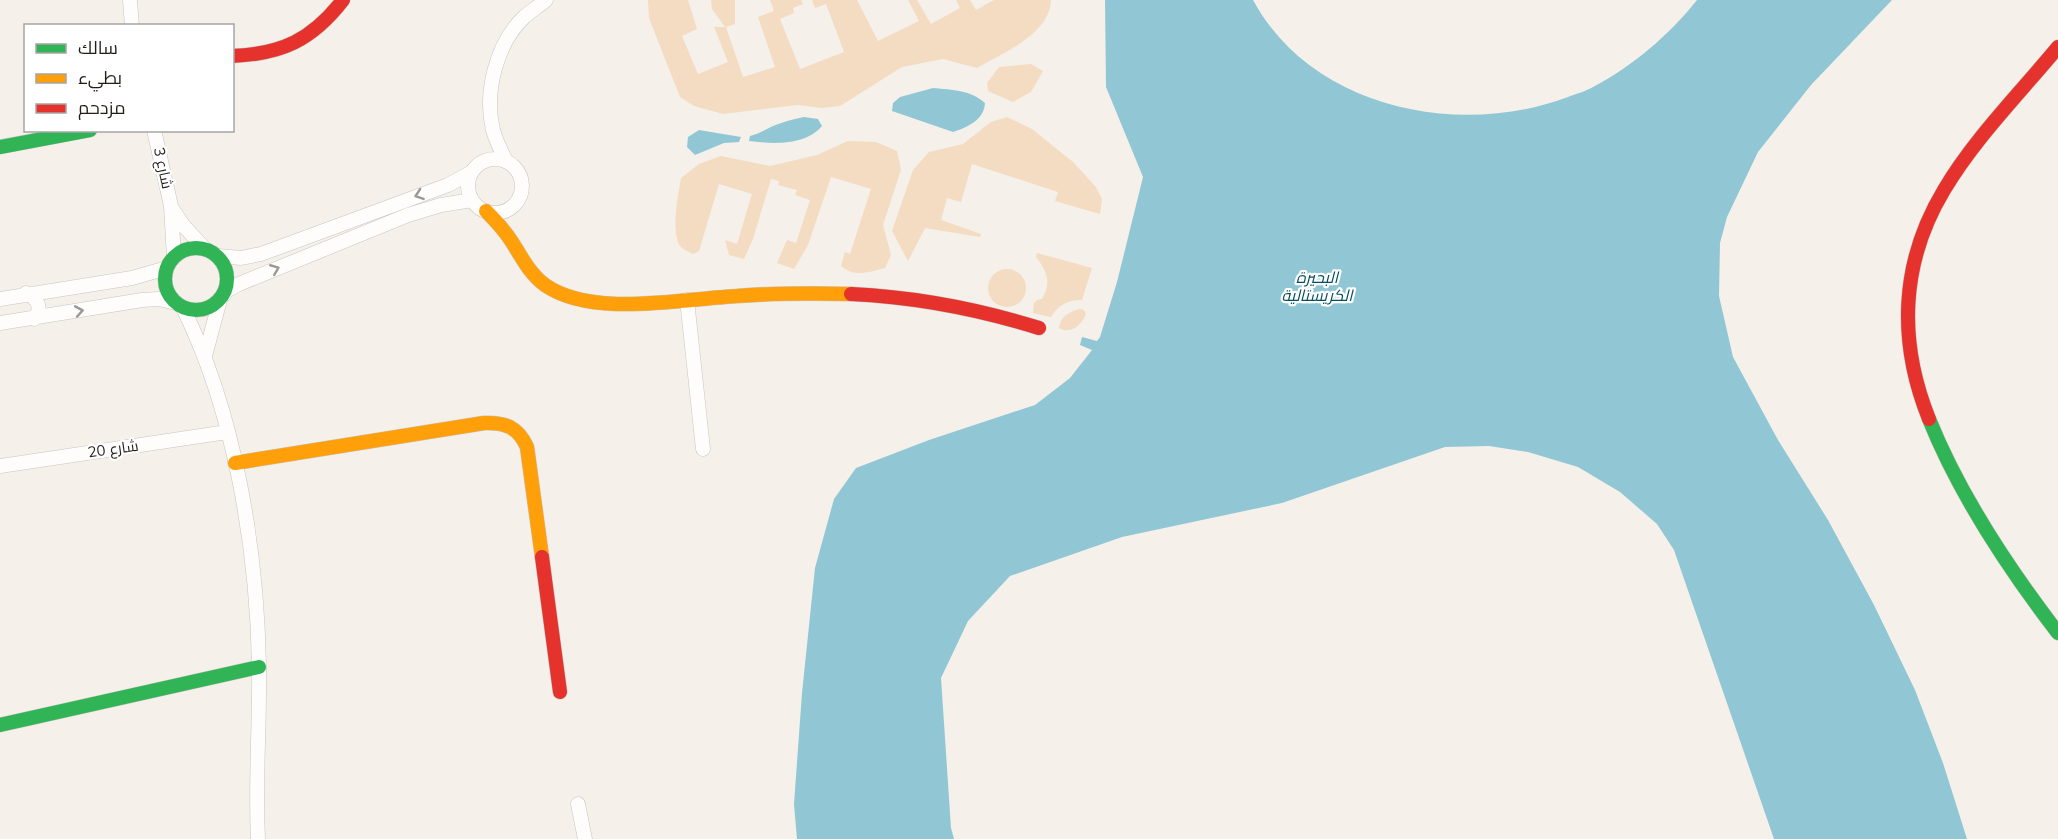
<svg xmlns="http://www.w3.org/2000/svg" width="2058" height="839" font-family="Mulish,Cairo,sans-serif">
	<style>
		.green { fill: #f3dcc1 }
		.water { fill: #91c7d4 }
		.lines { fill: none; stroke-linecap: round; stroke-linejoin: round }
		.street-casing { stroke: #c8c5c0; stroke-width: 15 }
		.fast-casing { stroke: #c8c5c0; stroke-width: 15 }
		.slow-casing { stroke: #c8c5c0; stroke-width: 15 }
		.jam-casing { stroke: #c8c5c0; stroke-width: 15 }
		.street { stroke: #fefdfc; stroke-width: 14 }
		.fast { stroke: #30b455; stroke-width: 14 }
		.slow { stroke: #ff9f0a; stroke-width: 14 }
		.jam { stroke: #e5322d; stroke-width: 14 }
		.oneway { stroke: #9b9997 }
		.labels { text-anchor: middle; stroke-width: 4.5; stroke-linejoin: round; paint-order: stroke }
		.street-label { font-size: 15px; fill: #221f1b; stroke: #fff }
		.water-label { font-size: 16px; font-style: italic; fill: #06505e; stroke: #fff }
	</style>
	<rect width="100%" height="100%" fill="#f5f0ea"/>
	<path class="green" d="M 648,0 L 688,0 L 697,29 L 682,36 L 698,74 L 728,62 L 714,27 L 725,27 L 712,9 L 711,0 L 735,0 L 735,24 L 726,27 L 743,77 L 775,67 L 758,17 L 774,11 L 770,0 L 801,0 L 803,4 L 793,8 L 794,13 L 780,19 L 800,69 L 844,52 L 826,4 L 815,8 L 812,1 L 813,0 L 857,0 L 878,41 L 919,21 L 908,0 L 917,0 L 931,24 L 960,8 L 956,0 L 970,0 L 976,10 L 994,0 L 1051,0 C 1050,34 1003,53 977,68 L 943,59 L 902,67 L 840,106 L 821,108 L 798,105 L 723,114 L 694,106 L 680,97 L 649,18 Z
		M 1031,64 L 1043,71 L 1031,92 L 1013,102 L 988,91 L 987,83 L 999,67 Z
		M 1007,117 L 1032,129 L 1073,162 L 1096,187 L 1102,199 L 1100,214 L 1055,201 L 1058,192 L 972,164 L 961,202 L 947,198 L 941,220 L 981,234 L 980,237 L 925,228 L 908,261 L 892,231 L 913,170 L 929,152 L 963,144 L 991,122 Z
		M 848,141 L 876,142 L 897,151 L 901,170 L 883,225 L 891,255 L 885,268 C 868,272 855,278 841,266 L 845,252 L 850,254 L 871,189 L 831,177 L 808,245 L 794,269 L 777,263 L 787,240 L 796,243 L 810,200 L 795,195 L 797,190 L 778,185 L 779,181 L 771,179 L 753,239 L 744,259 L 729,255 L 725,240 L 737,244 L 752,194 L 719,184 L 699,251 L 693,254 C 688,251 680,249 678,242 C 672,225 678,196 681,178 L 699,164 L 721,156 L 770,166 L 817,155 Z
		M 1037,253 L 1092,268 L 1082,300 C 1068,300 1058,305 1051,317 L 1033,313 L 1034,303 L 1037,300 L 1042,299 C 1052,283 1047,271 1036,257 Z
		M988 288a19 19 0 1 1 38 0a19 19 0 1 1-38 0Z
		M 1079,309 L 1084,310 L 1086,314 C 1082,325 1070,335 1059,328 C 1060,317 1069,312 1079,309 Z"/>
	<path class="water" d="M 1105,0 L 1253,0 C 1312,109 1459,138 1568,97 C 1576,94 1586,91 1593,87 C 1633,66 1669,35 1697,0 L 1892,0 L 1811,85 L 1758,152 L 1727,217 L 1720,243 L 1719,296 L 1733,357 L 1778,440 L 1828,520 L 1874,605 L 1915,690 L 1943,763 L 1967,839 L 1774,839 L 1674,550 L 1657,524 L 1620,492 L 1578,467 L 1528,452 L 1489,446 L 1445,447 L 1282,503 L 1122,537 L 1010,576 L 968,621 L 941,678 L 951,828 L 954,839 L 797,839 L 794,804 L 802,693 L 815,568 L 834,499 L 856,468 L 929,440 L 1035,405 L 1070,378 L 1092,350 L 1080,345 L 1082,337 L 1097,341 L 1100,337 L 1117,282 L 1143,177 L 1106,87 Z
		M 933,88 C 953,90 971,90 985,103 C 984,120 968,127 953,132 L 892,111 L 893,103 L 900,97 Z
		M 804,117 L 818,119 L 822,126 C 805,146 773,144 749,141 L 750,136 C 760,134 764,130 773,126 C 783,122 793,119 804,117 Z
		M 699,130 L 741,137 L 739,142 L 724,143 L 695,155 L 687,147 L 688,137 Z"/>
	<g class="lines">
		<g class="street-casing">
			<path id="street" d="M 130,0 L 132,26
				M 154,130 L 171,206 L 174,257
				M468 186a27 27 0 1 1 54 0a27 27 0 1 1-54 0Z
				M 506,161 C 501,151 496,141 493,130 C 484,93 496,44 524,17 C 531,11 539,6 546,0
				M 173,210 L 183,225 L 204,248
				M 218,256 L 241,258 L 261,254 L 448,185 L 472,172
				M 26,293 C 38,298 43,309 34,319
				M 224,295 L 226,291 L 239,284 L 408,215 L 441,205 L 472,200
				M 0,299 L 132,278 L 167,268
				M 687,300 L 703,449
				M 183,308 C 235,413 257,549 259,666 C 260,724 255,781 258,839
				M 0,323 L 142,300 L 159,299 L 176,303
				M 205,356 L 220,300
				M 0,466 L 227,432
				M 578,804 L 585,839"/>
		</g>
		<g class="fast-casing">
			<path id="fast" d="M 0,147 L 90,130
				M165 279a31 31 0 1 1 62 0a31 31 0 1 1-62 0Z
				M 1929,419 C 1960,496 2008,568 2058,633
				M 0,725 L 259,667"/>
		</g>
		<g class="slow-casing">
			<path id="slow" d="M 486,211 C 496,221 505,231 512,242 C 522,258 530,274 545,285 C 592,318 682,299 737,296 C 775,293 813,293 851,294
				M 235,463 L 484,423 C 505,422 518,427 527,447 L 542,557"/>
		</g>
		<g class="jam-casing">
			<path id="jam" d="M 232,56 C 282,54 312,40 343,0
				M 851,294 C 915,297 978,309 1039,328
				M 1929,419 C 1898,342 1900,263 1944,190 C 1974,139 2020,93 2058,47
				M 542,557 L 560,692"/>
		</g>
		<use href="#street" class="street"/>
		<use href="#fast" class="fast"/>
		<use href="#slow" class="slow"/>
		<use href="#jam" class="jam"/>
	</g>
	<defs><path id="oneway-chevron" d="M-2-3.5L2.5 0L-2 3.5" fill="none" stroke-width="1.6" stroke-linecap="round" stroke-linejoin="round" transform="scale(1.5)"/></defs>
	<g class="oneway">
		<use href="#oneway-chevron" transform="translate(419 195) rotate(161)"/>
		<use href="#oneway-chevron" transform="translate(275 269) rotate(-22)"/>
		<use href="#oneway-chevron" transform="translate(79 311) rotate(-10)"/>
	</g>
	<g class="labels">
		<g class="street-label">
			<text transform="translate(163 168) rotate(78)" y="5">شارع 3</text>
			<text transform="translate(113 449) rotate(-8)" y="5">شارع 20</text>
		</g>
		<g class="water-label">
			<text x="1317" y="283">البحيرة<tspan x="1317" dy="18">الكريستالية</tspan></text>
		</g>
	</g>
	<rect x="24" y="24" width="210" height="108" fill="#ffffff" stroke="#a7a5a4" stroke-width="1.5"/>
	<rect x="36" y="44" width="30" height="9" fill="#30b455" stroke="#a7a5a4" stroke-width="1.5"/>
	<text x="78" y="54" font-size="18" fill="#221f1b">سالك</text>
	<rect x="36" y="74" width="30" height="9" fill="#ff9f0a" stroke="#a7a5a4" stroke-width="1.5"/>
	<text x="78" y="84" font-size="18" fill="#221f1b">بطيء</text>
	<rect x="36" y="104" width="30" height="9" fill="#e5322d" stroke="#a7a5a4" stroke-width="1.5"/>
	<text x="78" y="114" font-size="18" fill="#221f1b">مزدحم</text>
</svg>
